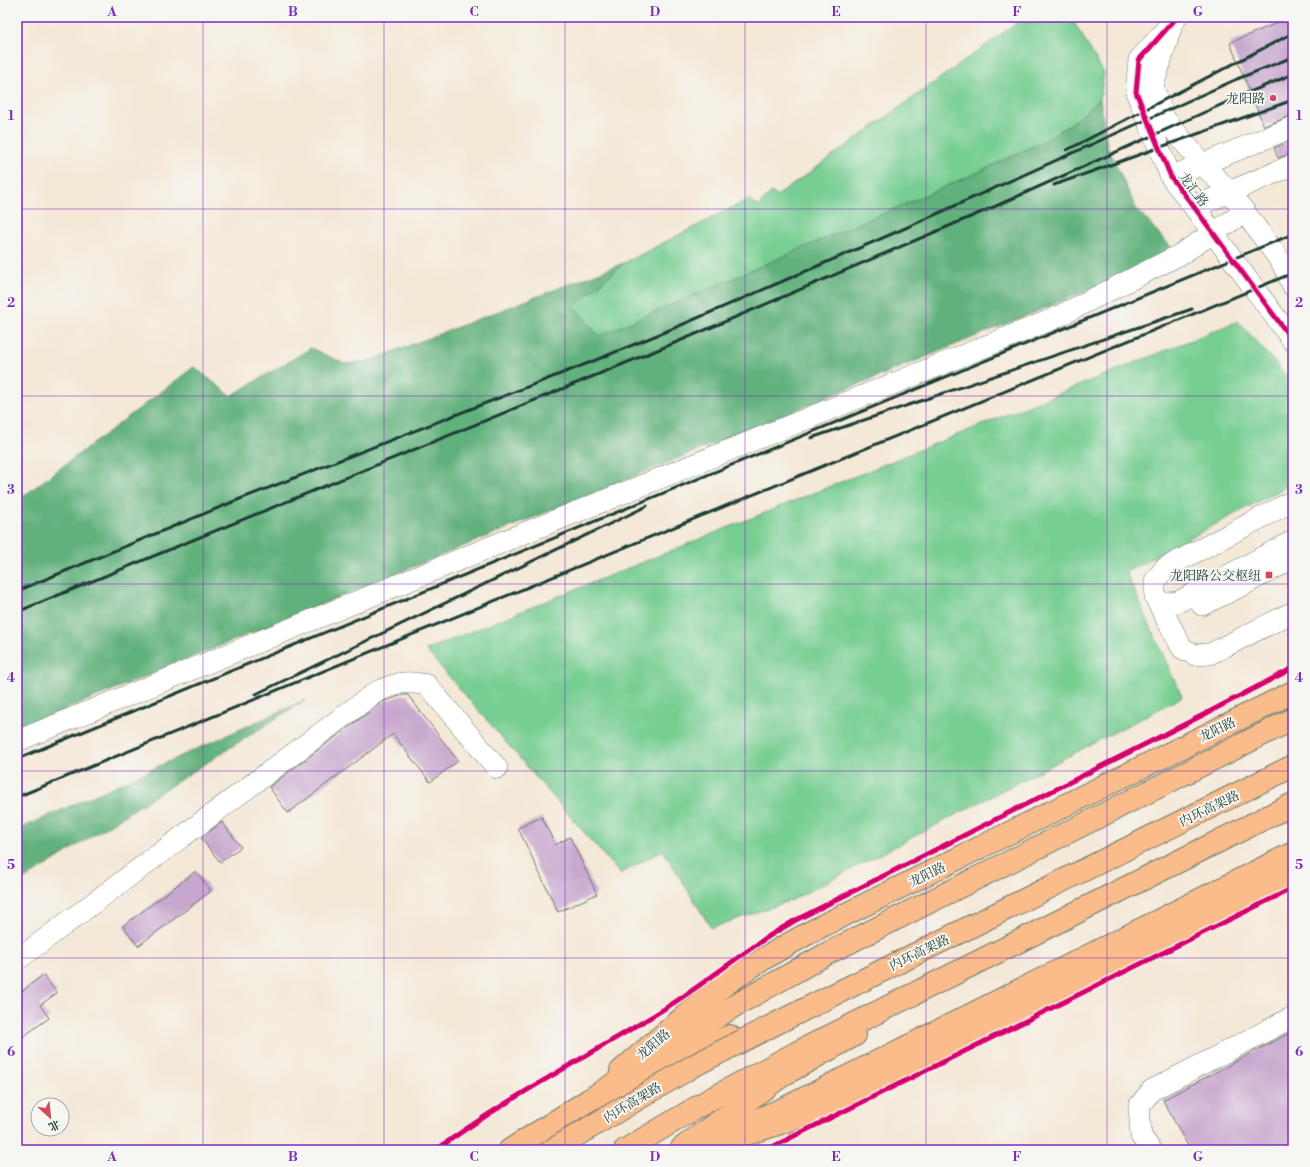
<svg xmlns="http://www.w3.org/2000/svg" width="1310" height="1167" font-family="'Libre Bodoni','Noto Serif SC',serif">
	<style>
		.green { fill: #77ce92; stroke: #4b8663 }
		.forest { fill: #61b17c; stroke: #407758 }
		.building { fill: #c9a8cf }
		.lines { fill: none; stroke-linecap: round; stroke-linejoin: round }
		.minor-casing { stroke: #6a796d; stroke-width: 22 }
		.major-casing { stroke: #6a796d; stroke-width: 24 }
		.highway-casing { stroke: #6a796d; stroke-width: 24 }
		.minor { stroke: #fff; stroke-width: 21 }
		.major { stroke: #fabc8b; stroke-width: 22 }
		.highway { stroke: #fabc8b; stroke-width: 22 }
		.rail { stroke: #1f3d34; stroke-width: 3 }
		.highway-bridge-casing { stroke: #6a796d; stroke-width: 24; stroke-linecap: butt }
		.highway-bridge { stroke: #fabc8b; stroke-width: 22 }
		.cycleway-casing { stroke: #f6f6f2; stroke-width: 8 }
		.cycleway { stroke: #d6006c; stroke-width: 5 }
		.grid { fill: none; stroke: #7b2cbf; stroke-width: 1; stroke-opacity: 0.55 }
		.poi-dot { fill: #d1495b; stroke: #f6f6f2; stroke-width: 1.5 }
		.labels { text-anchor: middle; stroke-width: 4; stroke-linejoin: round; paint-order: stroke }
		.poi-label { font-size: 13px; fill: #1f3d34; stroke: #f6f6f2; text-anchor: end }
		.street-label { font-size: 13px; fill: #1f3d34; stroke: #f6f6f2 }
		.neatline { fill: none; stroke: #7b2cbf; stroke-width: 1.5 }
		.grid-label { font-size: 13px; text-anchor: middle; font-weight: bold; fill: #7b2cbf }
	</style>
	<rect width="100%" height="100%" fill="#f6f6f2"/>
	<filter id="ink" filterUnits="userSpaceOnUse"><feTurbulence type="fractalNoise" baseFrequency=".025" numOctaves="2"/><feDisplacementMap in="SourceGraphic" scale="8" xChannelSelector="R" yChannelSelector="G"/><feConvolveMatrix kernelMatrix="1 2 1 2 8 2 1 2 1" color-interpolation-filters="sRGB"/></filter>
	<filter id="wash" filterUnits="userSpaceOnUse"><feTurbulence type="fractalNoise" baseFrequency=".012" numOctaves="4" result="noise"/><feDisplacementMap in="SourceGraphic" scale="16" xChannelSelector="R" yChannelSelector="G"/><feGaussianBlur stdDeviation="0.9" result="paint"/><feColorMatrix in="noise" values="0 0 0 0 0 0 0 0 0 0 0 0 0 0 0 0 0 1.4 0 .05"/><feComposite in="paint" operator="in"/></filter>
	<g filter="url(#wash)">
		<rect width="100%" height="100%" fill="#f4e8d7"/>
		<path class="green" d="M 1025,17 L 1071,17 L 1104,73 L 1100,99 L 1076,120 L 1047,139 L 977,173 L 599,336 L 574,307 L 624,263 L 749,199 L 758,207 L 771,192 L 777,196 Z
			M 1238,321 L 1293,383 L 1293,483 L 1126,572 L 1182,697 L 792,900 L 711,928 L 663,850 L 620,874 L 426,650 Z"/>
		<path class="forest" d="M 1100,99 L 1107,145 L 1136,208 L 1177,254 L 17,729 L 17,501 L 194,367 L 231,396 L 311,348 L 345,364 L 369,361 L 624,263 L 574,307 L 599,336 L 977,173 L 1047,139 L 1076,120 Z
			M 305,700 L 17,884 L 17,830 Z"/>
		<g id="blocks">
			<path class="building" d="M 1291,17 L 1293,17 L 1293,115 L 1264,126 L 1230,43 Z
				M 1293,140 L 1293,153 L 1278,158 L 1274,148 Z
				M 403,695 L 408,695 L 458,761 L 430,782 L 393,734 L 288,813 L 269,787 L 382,702 Z
				M 542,817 L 555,845 L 570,837 L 597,894 L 558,912 L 518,828 Z
				M 222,822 L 241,847 L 220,862 L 201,838 Z
				M 196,871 L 211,891 L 138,946 L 123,926 Z
				M 43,975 L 57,993 L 40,1005 L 49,1018 L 17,1041 L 17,995 Z
				M 1293,1031 L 1293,1150 L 1190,1150 L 1163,1100 Z"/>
		</g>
	</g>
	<g filter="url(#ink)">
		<use href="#blocks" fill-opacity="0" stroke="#6a796d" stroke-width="1"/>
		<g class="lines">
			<g class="minor-casing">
				<path id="minor" d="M 1177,17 L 1139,60 L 1136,92 L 1171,177 L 1194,207 L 1293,341
					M 1171,28 L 1153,86 L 1164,118 L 1202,164 L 1230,192 L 1282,263 L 1293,286
					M 1171,177 L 1293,127
					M 1194,207 L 1293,165
					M 1293,501 L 1165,568 L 1155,581 L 1155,597 L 1182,648 L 1195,655 L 1210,654 L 1293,612
					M 1159,604 L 1178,602 L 1293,541
					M 1202,605 L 1245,584 L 1293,558
					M 17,741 L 517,536 L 1053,319 L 1181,254 L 1245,212
					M 17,960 L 376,692 C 397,683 404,680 427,685 L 497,768
					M 1151,1150 L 1141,1136 L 1139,1106 L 1152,1090 L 1293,1017"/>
			</g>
			<g class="major-casing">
				<path id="major" d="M 621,1071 C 654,1042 687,1013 722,987 C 754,963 789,943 824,925 L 1293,692
					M 737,1137 L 796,1118 L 873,1086 L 1293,876
					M 682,1148 L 783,1075 L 855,1035
					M 510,1150 L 589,1100 L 730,1036"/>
			</g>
			<g class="highway-casing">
				<path id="highway" d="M 589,1100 L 734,1006 L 830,952 L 1293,719
					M 625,1150 L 709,1100 L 796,1053 L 1293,804
					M 689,1150 L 789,1106 L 1293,853"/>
			</g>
			<use href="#minor" class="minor"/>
			<use href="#major" class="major"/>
			<use href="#highway" class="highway"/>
			<path class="rail" d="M 1067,150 L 1293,33
				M 1054,185 L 1293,100
				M 811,438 L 1192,309
				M 17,591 L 235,501 L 591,362 L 672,329 L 901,230 L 1237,79 L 1293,57
				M 17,612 L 677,342 L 996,206 L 1245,94 L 1293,74
				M 256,694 L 647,506
				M 17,759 L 1293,234
				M 17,797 L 1293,273"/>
			<g class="highway-bridge-casing">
				<path id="highway-bridge" d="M 552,1150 L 693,1066 L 779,1022 L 1293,766"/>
			</g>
			<use href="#highway-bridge" class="highway-bridge"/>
			<g class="cycleway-casing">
				<path id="cycleway" d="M 1177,17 L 1139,60 L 1136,92 L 1171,177 L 1194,207 L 1293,341
					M 436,1150 C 508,1097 588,1057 664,1009 C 695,990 725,966 756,945 C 768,936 781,929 794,921 L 1205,714 L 1293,668
					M 766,1150 L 1293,888"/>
			</g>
			<use href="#cycleway" class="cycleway"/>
		</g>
	</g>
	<path class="grid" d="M 203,17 L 203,1150M 384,17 L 384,1150M 565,17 L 565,1150M 745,17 L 745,1150M 926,17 L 926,1150M 1107,17 L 1107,1150M 17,209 L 1293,209M 17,396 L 1293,396M 17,584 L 1293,584M 17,771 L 1293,771M 17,958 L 1293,958"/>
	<g class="poi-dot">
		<circle cx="1273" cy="98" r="4"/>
		<rect x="1265" y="571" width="8" height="8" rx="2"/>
	</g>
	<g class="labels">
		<g class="poi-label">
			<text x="1265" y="103">龙阳路</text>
			<text x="1261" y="580">龙阳路公交枢纽</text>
		</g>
		<g class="street-label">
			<text transform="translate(1194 189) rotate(53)" y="5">龙汇路</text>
			<text transform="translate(1217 729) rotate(-26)" y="5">龙阳路</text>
			<text transform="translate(1209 808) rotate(-26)" y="5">内环高架路</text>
			<text transform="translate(927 874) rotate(-26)" y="5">龙阳路</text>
			<text transform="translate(919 952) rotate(-26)" y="5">内环高架路</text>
			<text transform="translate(653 1044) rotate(-41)" y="5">龙阳路</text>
			<text transform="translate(632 1102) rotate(-31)" y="5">内环高架路</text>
		</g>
	</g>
	<rect width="1310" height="1167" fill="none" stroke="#f6f6f2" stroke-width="44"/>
	<g transform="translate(50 1117) rotate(153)"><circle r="19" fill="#f6f6f2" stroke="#a0aca6"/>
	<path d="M0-3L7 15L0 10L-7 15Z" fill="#d1495b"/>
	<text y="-6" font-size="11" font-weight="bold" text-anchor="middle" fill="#1f3d34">北</text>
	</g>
	<rect x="22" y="22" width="1266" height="1123" class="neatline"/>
	<g class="grid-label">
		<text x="112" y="16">A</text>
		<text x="293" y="16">B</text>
		<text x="474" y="16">C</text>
		<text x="655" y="16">D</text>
		<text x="836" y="16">E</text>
		<text x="1017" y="16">F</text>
		<text x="1198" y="16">G</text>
		<text x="11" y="120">1</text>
		<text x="1299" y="120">1</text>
		<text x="11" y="307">2</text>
		<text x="1299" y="307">2</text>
		<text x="11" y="494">3</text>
		<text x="1299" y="494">3</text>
		<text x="11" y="682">4</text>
		<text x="1299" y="682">4</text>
		<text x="11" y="869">5</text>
		<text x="1299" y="869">5</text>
		<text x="11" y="1056">6</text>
		<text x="1299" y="1056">6</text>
		<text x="112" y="1161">A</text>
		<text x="293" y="1161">B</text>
		<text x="474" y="1161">C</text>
		<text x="655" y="1161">D</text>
		<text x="836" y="1161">E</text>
		<text x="1017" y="1161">F</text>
		<text x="1198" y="1161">G</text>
	</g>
</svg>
